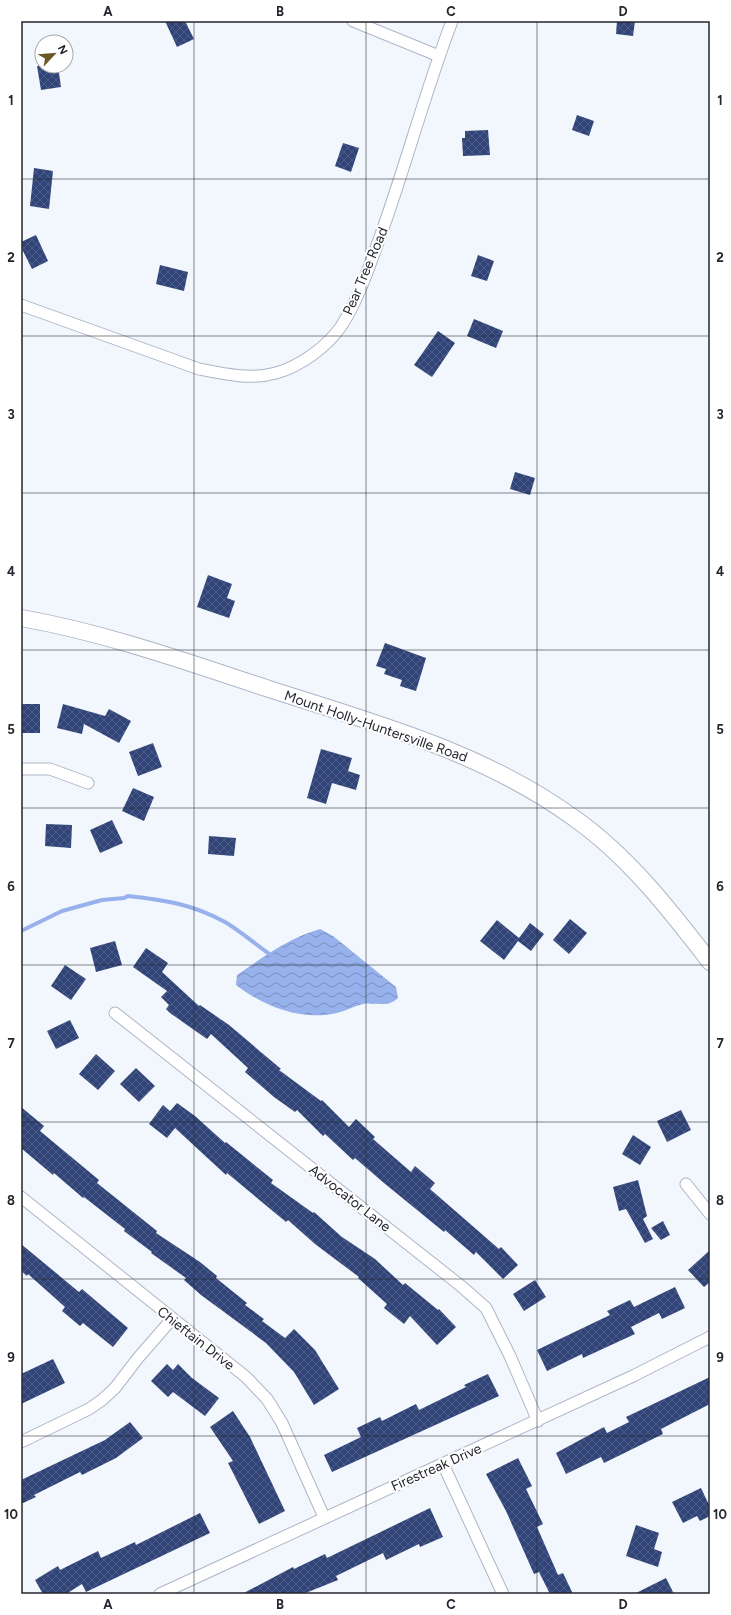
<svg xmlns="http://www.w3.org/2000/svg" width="731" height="1615" font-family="Figtree,sans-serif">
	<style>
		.water { fill: url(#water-waves) }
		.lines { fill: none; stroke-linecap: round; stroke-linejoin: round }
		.stream { stroke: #97b1ec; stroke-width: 4 }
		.building { fill: url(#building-cross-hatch) }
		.minor-casing { stroke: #adb5c7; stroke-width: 13 }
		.secondary-casing { stroke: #adb5c7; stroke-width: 18 }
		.minor { stroke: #fff; stroke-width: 11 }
		.secondary { stroke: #fff; stroke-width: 16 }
		.grid { fill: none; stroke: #23262d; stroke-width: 1; stroke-opacity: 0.55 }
		.labels { text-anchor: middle; stroke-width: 4; stroke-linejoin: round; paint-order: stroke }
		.street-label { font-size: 14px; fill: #23262d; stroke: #fff }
		.neatline { fill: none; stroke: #23262d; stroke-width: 1.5 }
		.grid-label { font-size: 13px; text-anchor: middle; font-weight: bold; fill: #23262d }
	</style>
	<defs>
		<pattern id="water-waves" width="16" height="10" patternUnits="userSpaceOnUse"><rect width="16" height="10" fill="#97b1ec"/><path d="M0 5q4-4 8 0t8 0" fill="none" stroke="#7b90c0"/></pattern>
		<pattern id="building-cross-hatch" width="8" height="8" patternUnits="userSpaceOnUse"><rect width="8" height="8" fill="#304477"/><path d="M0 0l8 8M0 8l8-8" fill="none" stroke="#4c5c86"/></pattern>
	</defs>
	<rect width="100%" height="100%" fill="#f2f6fd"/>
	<path class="water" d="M 320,929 L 333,936 L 396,987 L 398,998 C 388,1008 376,1002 363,1004 C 354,1006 346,1011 337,1013 C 301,1021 265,1007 236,985 L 237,975 C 263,957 289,938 320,929 Z"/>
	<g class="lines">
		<path class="stream" d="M 21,931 L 62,911 L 102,900 L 124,898 L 128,896 C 165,900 192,904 225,922 C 242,932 256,945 272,956"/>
	</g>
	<path class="building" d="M 165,21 L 185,21 L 194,39 L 177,47 Z
		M 617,21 L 635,21 L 633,36 L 616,34 Z
		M 37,66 L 58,66 L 61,87 L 41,90 Z
		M 577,115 L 594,121 L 589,136 L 572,130 Z
		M 488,130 L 490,155 L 463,156 L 462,138 L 465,138 L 465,131 Z
		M 343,143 L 359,148 L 351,172 L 335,166 Z
		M 34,168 L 53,171 L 49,209 L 30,206 Z
		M 36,235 L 48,261 L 32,269 L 21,247 L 21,242 Z
		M 478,255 L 494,261 L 487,281 L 471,276 Z
		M 160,265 L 188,272 L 184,291 L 156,284 Z
		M 474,319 L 503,331 L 496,348 L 467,336 Z
		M 438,331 L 455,343 L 432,377 L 414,365 Z
		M 515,472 L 535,478 L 530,495 L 510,489 Z
		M 208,575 L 232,584 L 227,598 L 235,601 L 229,618 L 197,607 Z
		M 385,643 L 426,658 L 416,691 L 400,686 L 402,680 L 384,674 L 386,669 L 376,666 Z
		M 21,704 L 40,704 L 40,733 L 21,733 Z
		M 63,704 L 105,716 L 109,709 L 131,721 L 119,743 L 84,724 L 82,734 L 57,728 Z
		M 153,743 L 162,767 L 138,776 L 129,752 Z
		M 321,749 L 352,758 L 348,771 L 360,775 L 356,790 L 332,783 L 326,804 L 307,798 Z
		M 133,788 L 154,797 L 144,821 L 122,811 Z
		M 112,820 L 123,843 L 100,853 L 90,830 Z
		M 46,824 L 72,825 L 71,848 L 45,846 Z
		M 209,836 L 236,838 L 234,856 L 208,854 Z
		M 570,919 L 587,933 L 569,954 L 553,940 Z
		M 497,920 L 519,938 L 530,923 L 544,934 L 531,951 L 518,941 L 504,960 L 480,941 Z
		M 115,941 L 122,965 L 96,972 L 90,948 Z
		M 146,948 L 168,963 L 162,972 L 199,1006 L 200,1005 L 229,1025 L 281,1069 L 279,1070 L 321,1101 L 322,1100 L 349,1127 L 356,1119 L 375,1137 L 373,1139 L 411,1172 L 415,1166 L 435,1183 L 430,1189 L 499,1249 L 501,1247 L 518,1265 L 503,1279 L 476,1252 L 474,1255 L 445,1230 L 444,1232 L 384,1183 L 355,1158 L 353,1160 L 325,1134 L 323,1136 L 297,1110 L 295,1112 L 274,1097 L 245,1072 L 248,1068 L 211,1034 L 207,1039 L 170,1013 L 166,1009 L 169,1005 L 161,997 L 167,991 L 133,967 Z
		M 65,965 L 86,979 L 71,1000 L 51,986 Z
		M 70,1020 L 79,1038 L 56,1049 L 47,1031 Z
		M 96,1054 L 115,1071 L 98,1090 L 79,1074 Z
		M 136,1068 L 155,1086 L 139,1102 L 120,1084 Z
		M 177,1103 L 195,1116 L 225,1143 L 226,1142 L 273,1180 L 271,1183 L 313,1213 L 314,1212 L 342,1237 L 375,1259 L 403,1285 L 405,1283 L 438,1310 L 439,1309 L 456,1327 L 437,1345 L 410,1316 L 404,1324 L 384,1308 L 387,1304 L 358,1278 L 359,1277 L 315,1244 L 288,1220 L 286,1222 L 227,1173 L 226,1175 L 175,1128 L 167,1138 L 149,1124 L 163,1105 L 170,1111 Z
		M 21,1107 L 44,1126 L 40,1131 L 99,1180 L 97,1183 L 157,1231 L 156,1233 L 200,1262 L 217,1276 L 216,1278 L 247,1303 L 245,1305 L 264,1319 L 262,1321 L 285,1338 L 294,1329 L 315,1350 L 339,1389 L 314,1405 L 294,1372 L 266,1343 L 201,1295 L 184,1280 L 186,1278 L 151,1253 L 152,1252 L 124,1231 L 125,1229 L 84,1197 L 83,1198 L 54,1173 L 53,1175 L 21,1148 Z
		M 681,1110 L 691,1130 L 667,1142 L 657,1121 Z
		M 633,1135 L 651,1147 L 640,1165 L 622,1154 Z
		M 638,1180 L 647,1216 L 643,1219 L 653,1239 L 645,1243 L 626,1209 L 619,1211 L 613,1187 Z
		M 663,1221 L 670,1235 L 661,1240 L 651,1228 Z
		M 21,1244 L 79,1292 L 82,1289 L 128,1328 L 113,1347 L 83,1323 L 80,1326 L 62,1311 L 65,1307 L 28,1274 L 27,1276 L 21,1271 Z
		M 710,1250 L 710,1282 L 704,1287 L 688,1270 Z
		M 535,1280 L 546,1297 L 524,1311 L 513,1294 Z
		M 675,1287 L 685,1308 L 662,1319 L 659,1313 L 631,1327 L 635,1334 L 583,1358 L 582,1354 L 547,1371 L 537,1350 L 610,1315 L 607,1311 L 630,1300 L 634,1307 Z
		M 53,1359 L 65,1383 L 21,1404 L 21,1374 Z
		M 167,1364 L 173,1370 L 178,1364 L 192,1378 L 219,1398 L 205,1416 L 173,1392 L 168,1397 L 151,1381 Z
		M 488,1374 L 499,1396 L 332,1472 L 324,1455 L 361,1437 L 357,1428 L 380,1417 L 382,1421 L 416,1404 L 419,1410 L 466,1387 L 464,1385 Z
		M 710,1377 L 710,1404 L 661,1429 L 663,1434 L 604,1463 L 601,1457 L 566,1474 L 556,1453 L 604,1427 L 607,1433 L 629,1422 L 626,1417 Z
		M 233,1411 L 250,1437 L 285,1511 L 259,1524 L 228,1463 L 233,1461 L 210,1427 Z
		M 130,1422 L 143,1438 L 116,1458 L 82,1475 L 80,1472 L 34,1495 L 36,1497 L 21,1504 L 21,1480 L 105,1440 Z
		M 518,1458 L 532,1486 L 526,1489 L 543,1524 L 537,1527 L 558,1575 L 563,1573 L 573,1594 L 550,1594 L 539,1572 L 534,1574 L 506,1511 L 486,1474 Z
		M 701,1488 L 710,1507 L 710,1516 L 700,1521 L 697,1516 L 683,1523 L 672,1502 Z
		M 430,1508 L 443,1537 L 420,1547 L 419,1544 L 386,1560 L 383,1553 L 336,1576 L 338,1580 L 303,1594 L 242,1594 L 293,1567 L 294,1569 L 325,1554 L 327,1558 Z
		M 200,1513 L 210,1533 L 86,1592 L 82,1584 L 66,1594 L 43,1594 L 35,1580 L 58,1566 L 60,1570 L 98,1551 L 101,1558 L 135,1542 L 136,1545 Z
		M 636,1525 L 659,1533 L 654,1549 L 662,1552 L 658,1567 L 626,1556 Z
		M 666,1578 L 674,1594 L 634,1594 Z"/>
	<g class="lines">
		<g class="minor-casing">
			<path id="minor" d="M 353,21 L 439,56
				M 21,305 L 199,369 C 224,374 251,380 276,373 C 301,366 328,346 342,325 C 359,298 369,267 380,237 C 406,165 425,92 452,21
				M 21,769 L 50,769 L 88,783
				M 115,1013 L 461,1286 L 486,1308 L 510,1356 L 538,1421
				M 686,1184 L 710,1214
				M 21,1197 L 246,1377 L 267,1399 L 282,1423 L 324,1517
				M 21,1442 L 89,1409 L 102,1400 L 115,1388 L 138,1358 L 172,1319
				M 443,1464 L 503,1594
				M 160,1594 L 633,1376 L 710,1337"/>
		</g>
		<g class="secondary-casing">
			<path id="secondary" d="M 21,618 C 106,633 187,662 269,689 C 375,723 483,752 574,818 C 628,856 670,910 710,962"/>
		</g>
		<use href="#minor" class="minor"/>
		<use href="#secondary" class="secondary"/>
	</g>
	<path class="grid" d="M 194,21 L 194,1594M 366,21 L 366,1594M 537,21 L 537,1594M 21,179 L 710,179M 21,336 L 710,336M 21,493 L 710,493M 21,650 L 710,650M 21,808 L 710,808M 21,965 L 710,965M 21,1122 L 710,1122M 21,1279 L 710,1279M 21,1436 L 710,1436"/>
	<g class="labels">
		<g class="street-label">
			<text transform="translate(365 271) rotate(-67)" y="5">Pear Tree Road</text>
			<text transform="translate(376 726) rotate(19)" y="5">Mount Holly-Huntersville Road</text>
			<text transform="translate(350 1198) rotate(38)" y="5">Advocator Lane</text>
			<text transform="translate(196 1338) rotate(38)" y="5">Chieftain Drive</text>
			<text transform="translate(436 1467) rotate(-24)" y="5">Firestreak Drive</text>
		</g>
	</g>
	<rect width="731" height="1615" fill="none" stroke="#ffffff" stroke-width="44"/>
	<g transform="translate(54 54) rotate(64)"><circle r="19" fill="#ffffff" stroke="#a7a8ab"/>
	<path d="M0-3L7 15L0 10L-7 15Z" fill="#6b5625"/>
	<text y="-6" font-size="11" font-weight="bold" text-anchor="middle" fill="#23262d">N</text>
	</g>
	<rect x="22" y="22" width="687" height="1571" class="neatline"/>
	<g class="grid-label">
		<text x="108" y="16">A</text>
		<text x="280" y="16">B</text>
		<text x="451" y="16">C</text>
		<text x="623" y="16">D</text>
		<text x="11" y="105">1</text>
		<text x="720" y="105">1</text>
		<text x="11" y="262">2</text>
		<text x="720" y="262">2</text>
		<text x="11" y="419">3</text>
		<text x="720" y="419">3</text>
		<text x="11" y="576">4</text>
		<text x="720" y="576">4</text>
		<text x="11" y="734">5</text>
		<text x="720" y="734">5</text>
		<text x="11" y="891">6</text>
		<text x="720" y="891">6</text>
		<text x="11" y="1048">7</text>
		<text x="720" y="1048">7</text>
		<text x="11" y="1205">8</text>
		<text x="720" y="1205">8</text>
		<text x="11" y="1362">9</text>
		<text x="720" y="1362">9</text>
		<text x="11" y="1519">10</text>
		<text x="720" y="1519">10</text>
		<text x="108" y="1609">A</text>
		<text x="280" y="1609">B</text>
		<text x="451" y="1609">C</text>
		<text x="623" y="1609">D</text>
	</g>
</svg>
